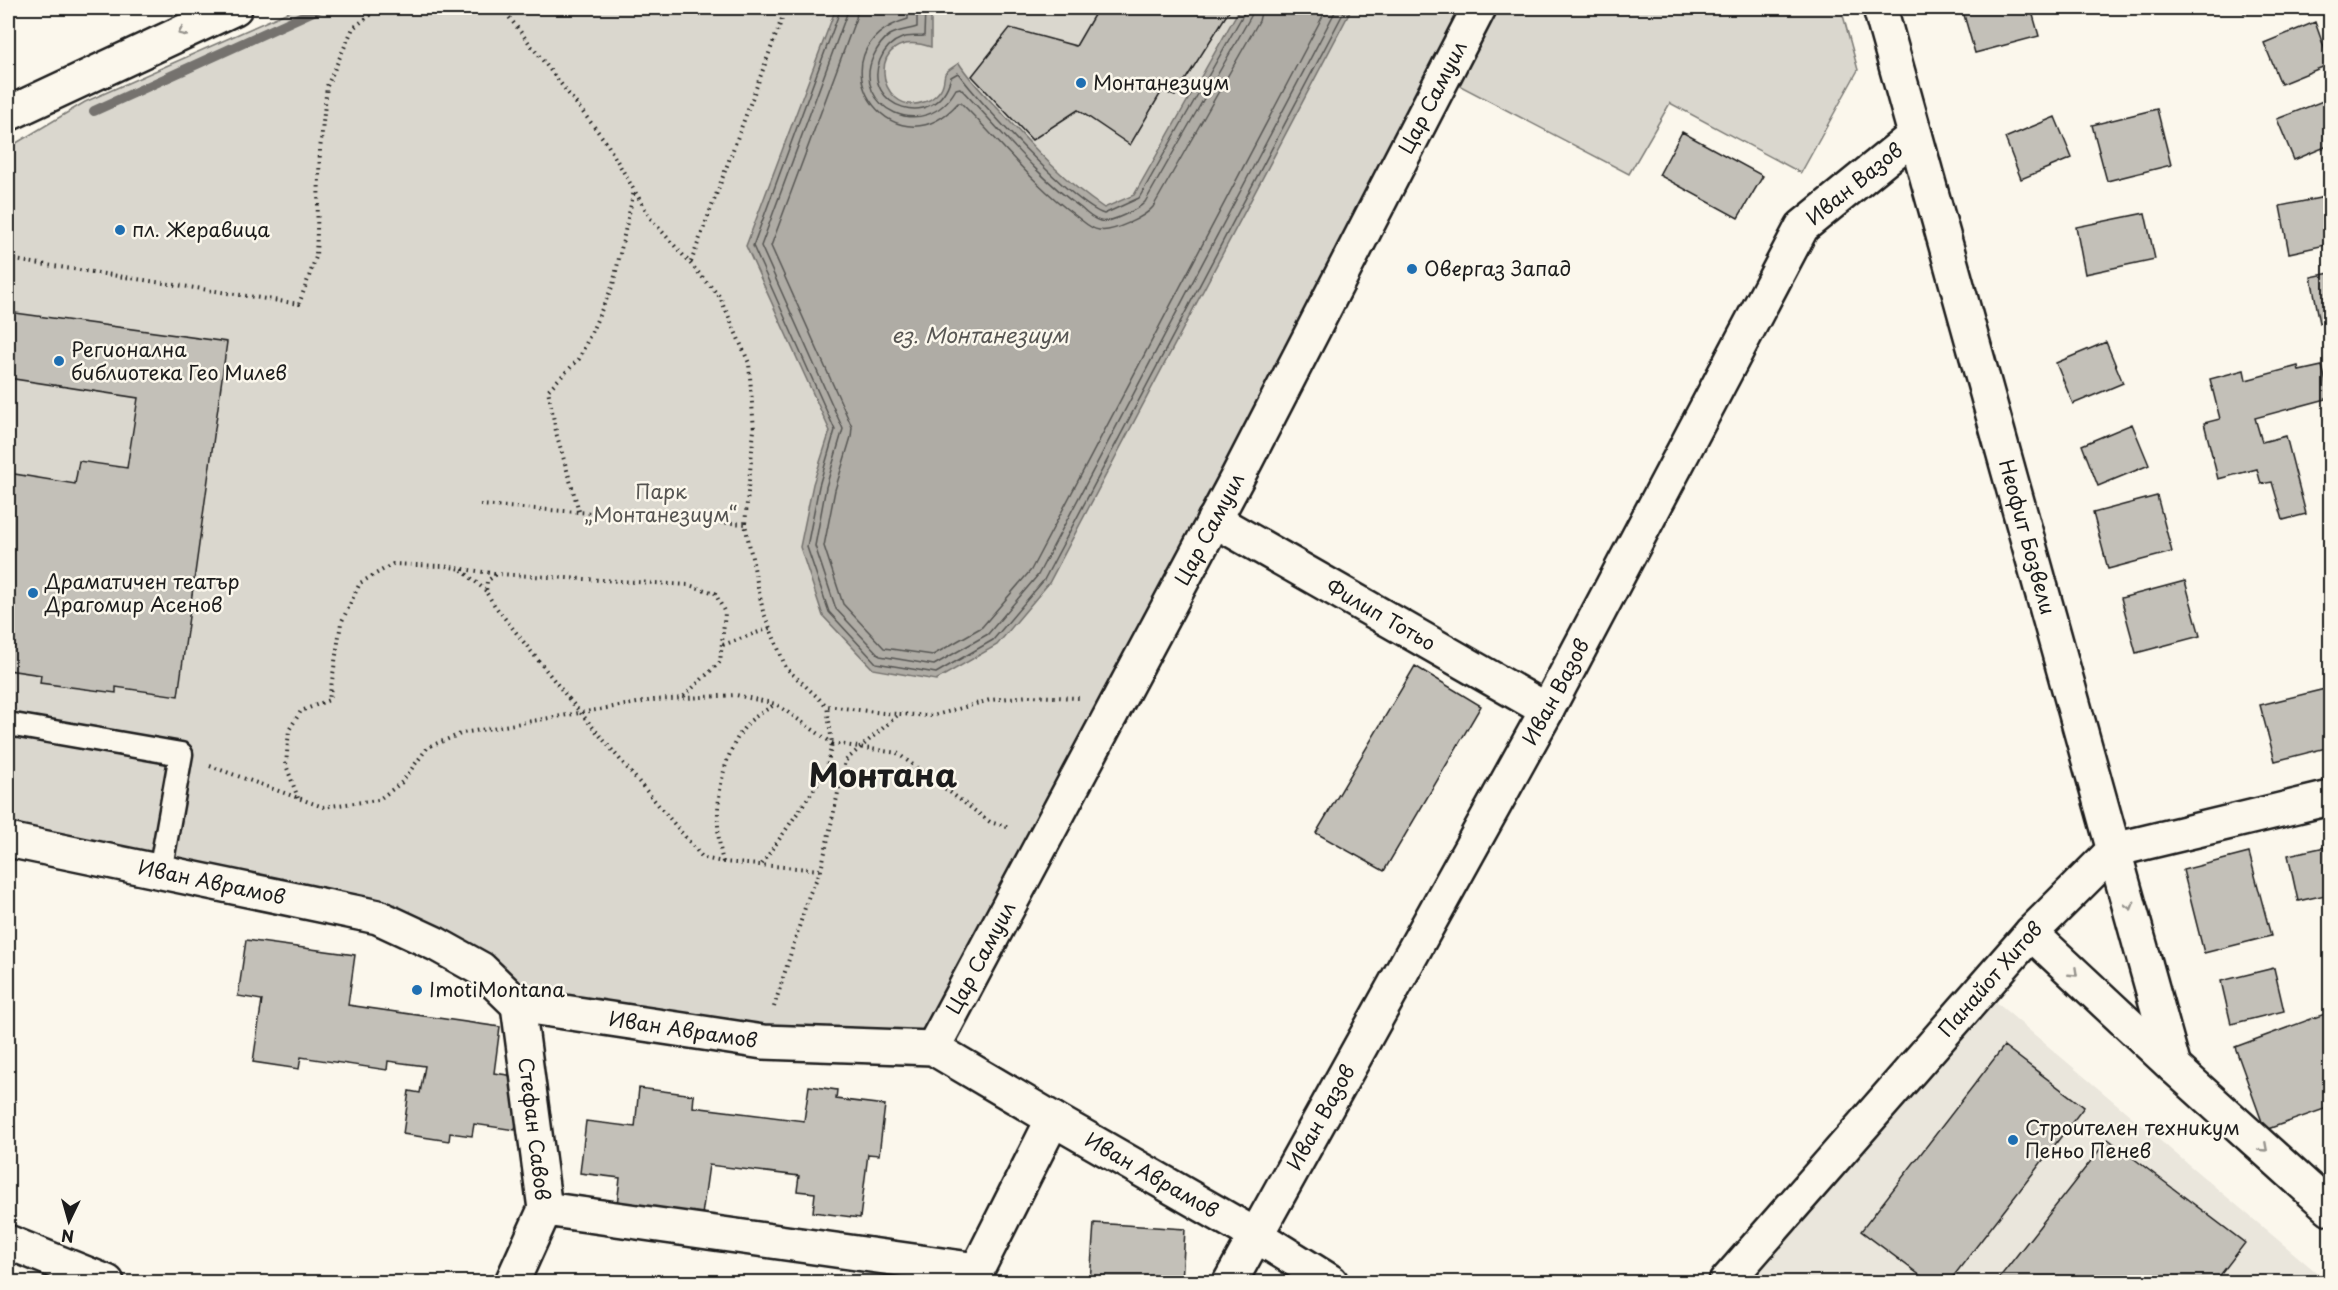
<svg xmlns="http://www.w3.org/2000/svg" width="2338" height="1290" font-family="'Playpen Sans',sans-serif">
	<style>
		.built { fill: #eae6dc }
		.green { fill: #dad7ce; stroke: #7b7a75; stroke-width: 1.5 }
		.water { fill: #afaca5; stroke: #74726e; stroke-width: 1.5 }
		.lines { fill: none; stroke-linecap: round; stroke-linejoin: round }
		.shore { stroke: #575653; stroke-width: 1.5 }
		.stream { stroke: #74726e; stroke-width: 10 }
		.building { fill: #c3c0b8; stroke: #1c1c1c; stroke-width: 1.5 }
		.lane-casing { stroke: #1c1c1c; stroke-width: 27 }
		.street-casing { stroke: #1c1c1c; stroke-width: 38 }
		.path { stroke: #1c1c1c; stroke-width: 4; stroke-dasharray: 1.5 4.5; stroke-linecap: butt }
		.lane { stroke: #fbf7ec; stroke-width: 22 }
		.street { stroke: #fbf7ec; stroke-width: 33 }
		.path-bridge { stroke: #1c1c1c; stroke-width: 4; stroke-dasharray: 1.5 4.5; stroke-linecap: butt }
		.oneway { stroke: #97948e }
		.poi-dot { fill: #1f6fb2; stroke: #fbf7ec; stroke-width: 2 }
		.labels { text-anchor: middle; stroke-width: 5; stroke-linejoin: round; paint-order: stroke }
		.poi-label { font-size: 20px; fill: #1c1c1c; stroke: #fbf7ec; text-anchor: start }
		.street-label { font-size: 20px; fill: #1c1c1c; stroke: #fbf7ec }
		.park-label { font-size: 20px; fill: #555451; stroke: #fbf7ec }
		.water-label { font-size: 21px; font-style: italic; fill: #575653; stroke: #fbf7ec }
		.town-label { font-size: 32px; font-weight: bold; fill: #1c1c1c; stroke: #fbf7ec }
	</style>
	<rect width="100%" height="100%" fill="#fbf7ec"/>
	<filter id="ink" filterUnits="userSpaceOnUse"><feTurbulence type="fractalNoise" baseFrequency=".0167" numOctaves="2"/><feDisplacementMap in="SourceGraphic" scale="12" xChannelSelector="R" yChannelSelector="G"/><feConvolveMatrix kernelMatrix="1 2 1 2 8 2 1 2 1" color-interpolation-filters="sRGB"/></filter>
	<g filter="url(#ink)">
		<path class="built" d="M 1991,998 L 2328,1282 L 1740,1282 Z"/>
		<path class="green" d="M 297,8 L 1473,8 L 933,1048 L 518,1005 L 436,944 L 8,840 L 8,148 L 85,102 Z
			M 1489,8 L 1841,8 L 1858,70 L 1801,173 L 1670,103 L 1629,174 L 1449,80 Z"/>
		<path class="water" d="M 836,8 L 931,8 L 931,47 C 863,25 876,119 924,102 C 932,100 941,92 943,84 C 944,81 944,77 945,74 C 947,70 955,66 959,63 C 971,82 987,97 1002,113 C 1033,147 1065,182 1104,208 L 1134,195 L 1240,8 L 1352,8 L 1049,583 L 997,645 L 936,680 L 873,669 L 823,616 L 800,547 L 813,484 L 830,431 L 746,246 Z"/>
		<g class="lines">
			<path class="shore" d="M 841,8 L 753,246 L 835,430 L 819,486 L 807,547 L 829,612 L 876,663 L 936,673 L 993,640 L 1044,580 L 1346,8
				M 849,8 L 761,246 L 843,429 L 826,487 L 815,546 L 836,609 L 880,656 L 934,665 L 988,634 L 1038,575 L 1337,8
				M 858,8 L 856,18 L 771,246 L 852,427 L 851,437 L 835,490 L 824,546 L 843,604 L 884,648 L 933,655 L 982,627 L 1031,570 L 1327,8
				M 908,8 L 908,19 C 807,49 891,178 958,103 L 961,103 C 1000,141 1032,184 1076,216 C 1083,221 1090,229 1099,230 C 1112,233 1145,217 1153,207 L 1259,21 L 1262,8
				M 917,8 L 917,27 C 908,30 899,30 890,35 C 882,40 877,48 873,57 C 851,107 925,145 956,89 L 960,88 C 999,128 1035,175 1081,208 C 1086,213 1093,219 1100,221 C 1109,224 1139,209 1145,202 L 1251,16 L 1253,8
				M 925,8 L 924,36 C 917,37 909,35 902,38 C 891,42 884,50 880,60 C 861,106 936,134 951,77 L 958,73 C 980,103 1073,204 1104,214 L 1139,198 L 1244,13 L 1245,8"/>
			<path class="stream" d="M 94,111 L 320,8"/>
		</g>
		<path class="building" d="M 1098,8 L 1231,8 L 1175,96 L 1162,91 L 1130,145 L 1078,110 L 1032,140 L 972,76 L 1010,28 L 1076,46 Z
			M 1962,8 L 2031,8 L 2039,36 L 1975,53 Z
			M 2243,8 L 2265,8 L 2244,13 Z
			M 2315,22 L 2330,64 L 2281,84 L 2264,43 Z
			M 2328,99 L 2330,105 L 2330,145 L 2294,160 L 2277,119 Z
			M 2157,109 L 2171,165 L 2107,181 L 2092,125 Z
			M 2055,117 L 2072,158 L 2021,179 L 2005,138 Z
			M 1682,132 L 1763,176 L 1738,218 L 1659,175 Z
			M 2330,196 L 2330,244 L 2289,253 L 2280,206 Z
			M 2145,213 L 2155,259 L 2085,274 L 2076,227 Z
			M 2330,273 L 2330,321 L 2320,323 L 2311,277 Z
			M 8,312 L 227,342 L 178,696 L 116,687 L 116,693 L 40,683 L 41,675 L 8,670 L 8,473 L 75,484 L 79,461 L 127,468 L 138,398 L 8,378 Z
			M 2106,342 L 2123,383 L 2073,404 L 2056,363 Z
			M 2298,366 L 2299,371 L 2322,366 L 2330,398 L 2255,418 L 2262,442 L 2286,436 L 2306,514 L 2283,520 L 2272,482 L 2261,484 L 2257,469 L 2218,479 L 2204,423 L 2220,419 L 2210,379 L 2244,370 L 2246,380 Z
			M 2132,424 L 2149,465 L 2098,486 L 2082,445 Z
			M 2157,496 L 2172,552 L 2108,569 L 2093,513 Z
			M 2185,581 L 2200,636 L 2136,653 L 2121,598 Z
			M 1415,666 L 1481,706 L 1384,871 L 1316,833 Z
			M 2325,689 L 2330,710 L 2330,747 L 2275,761 L 2260,705 Z
			M 2330,846 L 2330,894 L 2298,901 L 2288,855 Z
			M 2249,853 L 2271,936 L 2204,953 L 2183,870 Z
			M 246,940 L 355,955 L 348,1005 L 500,1027 L 494,1073 L 523,1077 L 515,1130 L 474,1124 L 472,1136 L 450,1133 L 449,1141 L 403,1134 L 409,1091 L 420,1093 L 425,1066 L 388,1061 L 387,1070 L 301,1057 L 299,1069 L 253,1062 L 262,1000 L 238,996 Z
			M 2274,968 L 2284,1011 L 2231,1024 L 2221,981 Z
			M 2330,1012 L 2330,1107 L 2265,1130 L 2235,1047 Z
			M 2004,1046 L 2084,1107 L 1949,1282 L 1929,1282 L 1861,1231 Z
			M 809,1086 L 837,1090 L 836,1099 L 885,1105 L 879,1155 L 868,1154 L 860,1218 L 813,1212 L 815,1193 L 797,1191 L 799,1176 L 709,1165 L 701,1222 L 617,1205 L 620,1178 L 580,1173 L 586,1121 L 635,1127 L 639,1088 L 694,1095 L 693,1107 L 804,1121 Z
			M 2108,1139 L 2245,1243 L 2215,1282 L 2139,1282 L 2132,1277 L 2128,1282 L 1996,1282 Z
			M 1094,1223 L 1185,1229 L 1182,1282 L 1090,1282 Z"/>
		<g class="lines">
			<g class="lane-casing">
				<path id="lane" d="M 8,724 L 181,754 L 160,872"/>
			</g>
			<g class="street-casing">
				<g id="street">
					<path id="s1" d="M 1880,8 L 2174,1067"/>
					<path d="M 8,114 L 235,8"/>
					<path id="s2" d="M 1214,520 L 1547,710"/>
					<path id="s3" d="M 8,840 L 378,917 L 436,944 L 481,969 L 518,1005 L 763,1042 L 933,1048 L 1053,1119 L 1257,1236 L 1331,1282"/>
					<path d="M 2031,933 L 2174,1067 L 2330,1208"/>
					<path id="s4" d="M 933,1048 L 1237,478 L 1479,8"/>
					<path d="M 545,1209 L 977,1270 L 972,1282"/>
					<path d="M 8,1242 L 107,1282"/>
					<path d="M 977,1270 L 1053,1119"/>
					<path d="M 512,1282 L 545,1209 L 518,1005"/>
					<path id="s5" d="M 1230,1282 L 1547,710 L 1802,227 L 1915,135"/>
					<path id="s6" d="M 1726,1282 L 2031,933 L 2114,850 L 2330,798"/>
				</g>
			</g>
			<path class="path" d="M 502,8 L 606,142 L 651,219 L 720,297 L 749,363 L 754,430 L 745,524 L 763,611 L 786,668 L 827,706 L 883,713 L 933,716 L 990,700 L 1029,696 L 1079,698
				M 8,259 L 299,304 L 316,257 L 320,150 L 327,86 L 353,28 L 380,8
				M 691,262 L 786,8
				M 480,505 L 745,524
				M 579,511 L 557,436 L 548,390 L 579,359 L 613,285 L 634,191
				M 462,570 L 486,591
				M 723,645 L 770,628
				M 569,699 L 495,606 L 486,592 L 487,581 L 497,574 L 689,585 L 715,593 L 725,613 L 720,662 L 682,698
				M 596,731 L 703,858 L 723,862 L 821,870
				M 210,766 L 323,807 L 378,800 L 401,783 L 428,747 L 463,733 L 654,700 L 736,695 L 776,704 L 832,743 L 897,753 L 990,822 L 1010,828
				M 298,798 L 286,765 L 289,730 L 301,711 L 329,700 L 341,623 L 360,583 L 393,564 L 443,566 L 497,574
				M 723,862 C 712,819 718,758 748,723 C 755,716 767,710 775,704
				M 762,864 L 826,772 L 832,743 L 827,706
				M 774,1007 L 809,895 L 821,870 L 845,761 L 899,714"/>
			<use href="#lane" class="lane"/>
			<use href="#street" class="street"/>
			<path class="path-bridge" d="M 569,699 L 596,731"/>
		</g>
		<defs><path id="oneway-chevron" d="M-2-3.5L2.5 0L-2 3.5" fill="none" stroke-width="1.6" stroke-linecap="round" stroke-linejoin="round" transform="scale(1.5)"/></defs>
		<g class="oneway">
			<use href="#oneway-chevron" transform="translate(182 32) rotate(155)"/>
			<use href="#oneway-chevron" transform="translate(2130 906) rotate(74)"/>
			<use href="#oneway-chevron" transform="translate(2074 973) rotate(43)"/>
			<use href="#oneway-chevron" transform="translate(2264 1148) rotate(42)"/>
		</g>
	</g>
	<g class="poi-dot">
		<circle cx="1081" cy="83" r="6"/>
		<circle cx="120" cy="230" r="6"/>
		<circle cx="1412" cy="269" r="6"/>
		<circle cx="59" cy="361" r="6"/>
		<circle cx="33" cy="593" r="6"/>
		<circle cx="417" cy="990" r="6"/>
		<circle cx="2013" cy="1140" r="6"/>
	</g>
	<g class="labels">
		<g class="poi-label">
			<text x="1093" y="90">Монтанезиум</text>
			<text x="132" y="237">пл. Жеравица</text>
			<text x="1424" y="276">Овергаз Запад</text>
			<text x="71" y="357">Регионална<tspan x="71" dy="23">библиотека Гео Милев</tspan></text>
			<text x="45" y="589">Драматичен театър<tspan x="45" dy="23">Драгомир Асенов</tspan></text>
			<text x="429" y="997">ImotiMontana</text>
			<text x="2025" y="1135">Строителен техникум<tspan x="2025" dy="23">Пеньо Пенев</tspan></text>
		</g>
		<g class="street-label">
			<text dy="7" stroke="none"><textPath href="#s4" startOffset="1074">Цар Самуил</textPath></text>
			<text dy="7" stroke="none"><textPath href="#s5" startOffset="1268">Иван Вазов</textPath></text>
			<text dy="7" stroke="none"><textPath href="#s4" startOffset="588">Цар Самуил</textPath></text>
			<text dy="7" stroke="none"><textPath href="#s1" startOffset="549">Неофит Бозвели</textPath></text>
			<text dy="7" stroke="none"><textPath href="#s2" startOffset="192">Филип Тотьо</textPath></text>
			<text dy="7" stroke="none"><textPath href="#s5" startOffset="674">Иван Вазов</textPath></text>
			<text dy="7" stroke="none"><textPath href="#s3" startOffset="208">Иван Аврамов</textPath></text>
			<text dy="7" stroke="none"><textPath href="#s4" startOffset="102">Цар Самуил</textPath></text>
			<text dy="7" stroke="none"><textPath href="#s6" startOffset="402">Панайот Хитов</textPath></text>
			<text dy="7" stroke="none"><textPath href="#s3" startOffset="712">Иван Аврамов</textPath></text>
			<text dy="7" stroke="none"><textPath href="#s5" startOffset="188">Иван Вазов</textPath></text>
			<text transform="translate(534 1129) rotate(83)" y="7">Стефан Савов</text>
			<text dy="7" stroke="none"><textPath href="#s3" startOffset="1216">Иван Аврамов</textPath></text>
		</g>
		<g class="park-label">
			<text x="661" y="499">Парк<tspan x="661" dy="23">„Монтанезиум“</tspan></text>
		</g>
		<g class="water-label">
			<text x="980" y="343">ез. Монтанезиум</text>
		</g>
		<g class="town-label">
			<text x="883" y="787">Монтана</text>
		</g>
	</g>
	<rect width="2338" height="1290" fill="none" stroke="#fbf7ec" stroke-width="30"/>
	<rect x="15" y="15" width="2308" height="1260" fill="none" stroke="#1c1c1c" stroke-width="2" filter="url(#ink)"/>
	<g transform="translate(69 1221) rotate(185)" stroke="#fbf7ec" stroke-width="4.5" paint-order="stroke">
	<path d="M0-4.5L10 22L0 15L-10 22Z" fill="#1c1c1c"/>
	<text y="-9" font-size="16" font-weight="bold" text-anchor="middle" fill="#1c1c1c">N</text>
	</g>
</svg>
